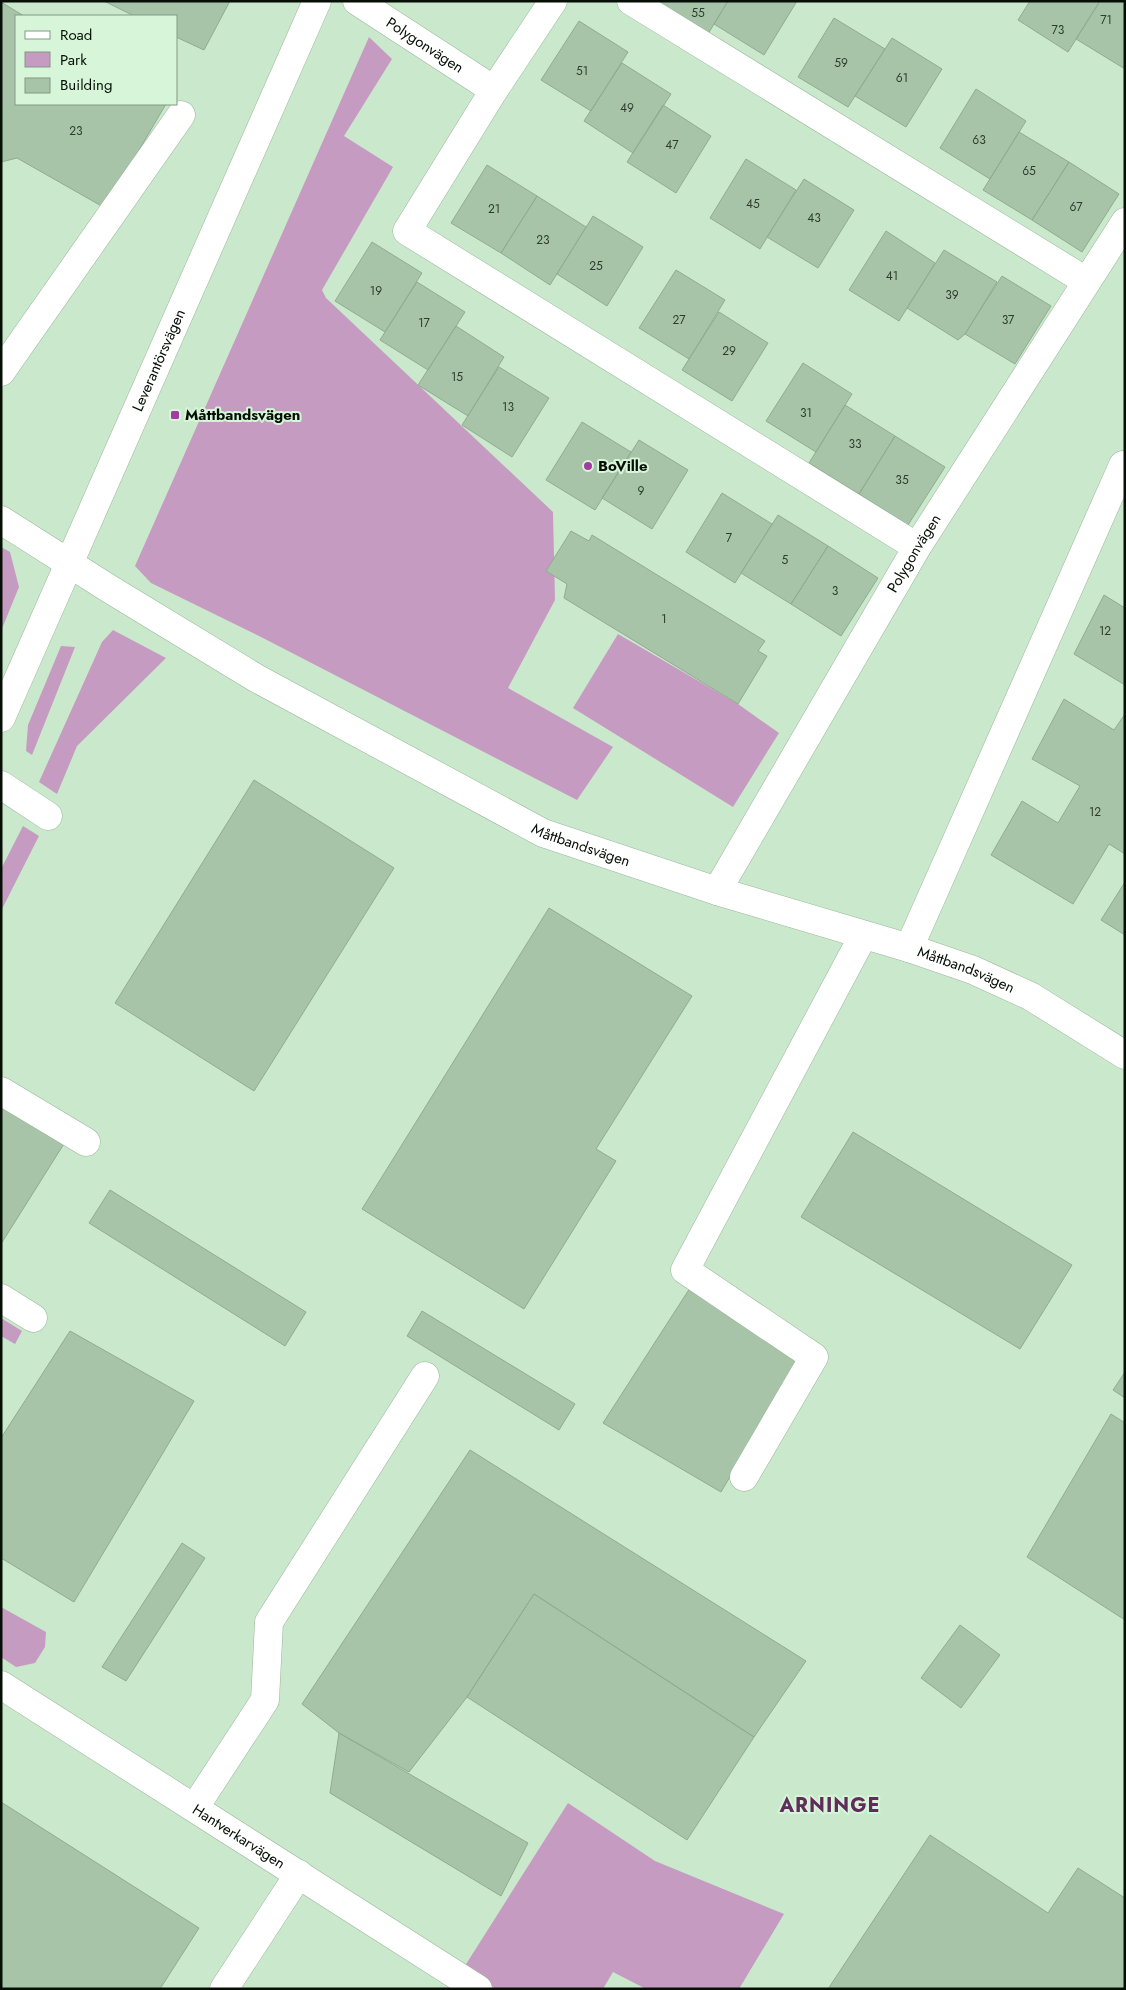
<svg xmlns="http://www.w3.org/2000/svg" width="1126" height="1990" font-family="Jost,sans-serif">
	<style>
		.green { fill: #c69bc2 }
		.building { fill: #a8c4a8; stroke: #90ac90 }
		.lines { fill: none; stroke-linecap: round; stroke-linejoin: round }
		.minor-casing { stroke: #9bb79b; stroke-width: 29 }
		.minor { stroke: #fff; stroke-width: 28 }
		.poi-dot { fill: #a33ca0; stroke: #d7f5d8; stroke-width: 2 }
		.labels { text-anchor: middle; stroke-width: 4; stroke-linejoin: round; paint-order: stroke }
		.number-label { font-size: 12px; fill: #2e3c2e }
		.street-label { font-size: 15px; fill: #060f06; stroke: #d7f5d8 }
		.poi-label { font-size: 15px; font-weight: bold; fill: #060f06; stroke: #d7f5d8; text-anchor: start }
		.district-label { font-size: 20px; font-weight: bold; letter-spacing: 1px; fill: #5f2c5c; stroke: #d7f5d8 }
	</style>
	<rect width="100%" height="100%" fill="#cae8cb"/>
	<path class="green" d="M 369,37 L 392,59 L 344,136 L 393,167 L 322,290 L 326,298 L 553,512 L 555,600 L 508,688 L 613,747 L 577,800 L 263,638 L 151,583 L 135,566 Z
		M 1,547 L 10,552 L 19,587 L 1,631 Z
		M 113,630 L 166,658 L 77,746 L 57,794 L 39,782 L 102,642 Z
		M 618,634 L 738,704 L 779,733 L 733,807 L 573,708 Z
		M 61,646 L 75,647 L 32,755 L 26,751 L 28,725 Z
		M 23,826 L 39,836 L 1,911 L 1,869 Z
		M 1,1318 L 22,1331 L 15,1344 L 1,1336 Z
		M 1,1607 L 46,1632 L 45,1647 L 35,1663 L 16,1667 L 1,1657 Z
		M 568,1803 L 655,1861 L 784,1914 L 739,1989 L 646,1989 L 613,1972 L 603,1989 L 496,1989 L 463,1969 Z"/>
	<path class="building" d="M 104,1 L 230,1 L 204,50 L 176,37 L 176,16 L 134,16 Z
		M 659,1 L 728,1 L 708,34 L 658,3 Z
		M 728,1 L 797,1 L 764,55 L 714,24 Z
		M 1030,1 L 1100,1 L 1068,52 L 1018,20 Z
		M 1100,1 L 1125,1 L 1125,69 L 1076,39 Z
		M 1,2 L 24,16 L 16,16 L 16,104 L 166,104 L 105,208 L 17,158 L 1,162 Z
		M 834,18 L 885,49 L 848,107 L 798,77 Z
		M 579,21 L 628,52 L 591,111 L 541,80 Z
		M 892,38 L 942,69 L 906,127 L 855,96 Z
		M 622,63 L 671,94 L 633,153 L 584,121 Z
		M 976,89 L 1026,121 L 990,179 L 940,148 Z
		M 663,105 L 711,136 L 676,193 L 627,162 Z
		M 1019,132 L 1069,162 L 1032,220 L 983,190 Z
		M 746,159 L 796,190 L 760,249 L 710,218 Z
		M 1069,162 L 1119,194 L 1082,252 L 1032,220 Z
		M 487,165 L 537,196 L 501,253 L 451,223 Z
		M 804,179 L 854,210 L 818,268 L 767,237 Z
		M 537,196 L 586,227 L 550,285 L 501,253 Z
		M 593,216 L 643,247 L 607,306 L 557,274 Z
		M 886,231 L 935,263 L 899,321 L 849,290 Z
		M 372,242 L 422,273 L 385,332 L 335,301 Z
		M 944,250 L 997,282 L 965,334 L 958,340 L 907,308 Z
		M 676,270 L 725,300 L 689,359 L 639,328 Z
		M 1002,276 L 1051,306 L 1015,364 L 965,334 Z
		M 417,282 L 465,312 L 428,370 L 380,340 Z
		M 719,312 L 768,343 L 732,401 L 682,370 Z
		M 456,326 L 504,357 L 468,416 L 418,385 Z
		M 803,363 L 852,394 L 816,452 L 766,421 Z
		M 499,367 L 549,398 L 512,457 L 462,425 Z
		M 845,405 L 895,436 L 859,494 L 809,463 Z
		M 582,422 L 631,452 L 595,510 L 546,480 Z
		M 895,436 L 945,467 L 908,525 L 859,494 Z
		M 639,440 L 688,470 L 652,529 L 602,498 Z
		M 722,493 L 772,524 L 735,583 L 686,552 Z
		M 778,515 L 828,546 L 791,604 L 741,573 Z
		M 571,531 L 589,541 L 592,535 L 765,641 L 758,651 L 767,656 L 738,704 L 564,598 L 567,584 L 546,571 Z
		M 828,546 L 878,578 L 841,636 L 791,604 Z
		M 1104,595 L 1125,608 L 1125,685 L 1074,654 Z
		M 1064,699 L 1114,730 L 1125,714 L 1125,854 L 1109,844 L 1073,904 L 991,855 L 1022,801 L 1058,823 L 1080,786 L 1032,759 Z
		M 254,780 L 394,868 L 254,1091 L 115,1003 Z
		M 1125,882 L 1125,935 L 1101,920 Z
		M 549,908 L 692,996 L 596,1149 L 616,1161 L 524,1309 L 362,1209 Z
		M 1,1099 L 67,1139 L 1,1244 Z
		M 853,1132 L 1072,1265 L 1020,1349 L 801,1217 Z
		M 110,1190 L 306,1312 L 285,1346 L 89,1223 Z
		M 690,1288 L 798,1361 L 721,1492 L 603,1423 Z
		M 422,1311 L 575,1404 L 559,1430 L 407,1336 Z
		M 70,1331 L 194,1401 L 74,1602 L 1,1558 L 1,1438 Z
		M 1125,1372 L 1125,1398 L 1113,1390 Z
		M 1111,1414 L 1125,1423 L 1125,1620 L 1027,1557 Z
		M 470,1450 L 806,1661 L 754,1737 L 534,1594 L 467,1697 L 409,1772 L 339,1733 L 302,1704 Z
		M 182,1543 L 205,1558 L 126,1681 L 102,1667 Z
		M 534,1594 L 754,1737 L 687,1840 L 467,1697 Z
		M 960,1625 L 1000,1655 L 961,1708 L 921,1678 Z
		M 339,1733 L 528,1843 L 501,1896 L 330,1793 Z
		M 1,1802 L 199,1928 L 160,1989 L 1,1989 Z
		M 930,1835 L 1048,1913 L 1078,1868 L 1125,1898 L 1125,1989 L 828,1989 Z"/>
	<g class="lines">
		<g class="minor-casing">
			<g id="minor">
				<path id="s1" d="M 357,1 L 494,90"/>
				<path d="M 553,1 L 494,90 L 407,231 L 917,547"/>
				<path d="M 631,1 L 1086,281"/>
				<path d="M 1,372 L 181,115"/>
				<path id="s2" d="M 1,520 L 108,588 L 256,678 L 543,833 L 717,891 L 909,948 L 973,970 L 1030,996 L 1125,1055"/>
				<path id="s3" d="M 1,718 L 317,1"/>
				<path d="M 1,785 L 48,816"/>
				<path id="s4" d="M 717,891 L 917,547 L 1125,222"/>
				<path d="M 909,948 L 1123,465 L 1125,466"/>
				<path d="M 1,1091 L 86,1142"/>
				<path d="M 1,1298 L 33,1318"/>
				<path d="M 744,1477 L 814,1357 L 685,1270 L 863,936"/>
				<path id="s5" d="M 1,1685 L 478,1989"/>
				<path d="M 195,1807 L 265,1700 L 269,1622 L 425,1376"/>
				<path d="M 224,1989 L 299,1874"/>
			</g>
		</g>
		<use href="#minor" class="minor"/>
	</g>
	<g class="poi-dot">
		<rect x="170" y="410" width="10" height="10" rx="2.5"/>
		<circle cx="588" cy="466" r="5"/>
	</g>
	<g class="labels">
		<g class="number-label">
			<text x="698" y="17">55</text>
			<text x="1106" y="24">71</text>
			<text x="1058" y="34">73</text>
			<text x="841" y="67">59</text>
			<text x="582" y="75">51</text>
			<text x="902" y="82">61</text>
			<text x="627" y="112">49</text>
			<text x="76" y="135">23</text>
			<text x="979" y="144">63</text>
			<text x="672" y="149">47</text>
			<text x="1029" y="175">65</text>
			<text x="753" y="208">45</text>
			<text x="1076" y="211">67</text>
			<text x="494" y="213">21</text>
			<text x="814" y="222">43</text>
			<text x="543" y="244">23</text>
			<text x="596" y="270">25</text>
			<text x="892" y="280">41</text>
			<text x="376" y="295">19</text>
			<text x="952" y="299">39</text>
			<text x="679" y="324">27</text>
			<text x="1008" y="324">37</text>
			<text x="424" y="327">17</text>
			<text x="729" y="355">29</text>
			<text x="457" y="381">15</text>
			<text x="508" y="411">13</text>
			<text x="806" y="417">31</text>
			<text x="855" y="448">33</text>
			<text x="902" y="484">35</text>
			<text x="641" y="495">9</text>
			<text x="729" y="542">7</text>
			<text x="785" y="564">5</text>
			<text x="835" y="595">3</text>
			<text x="664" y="623">1</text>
			<text x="1105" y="635">12</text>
			<text x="1095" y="816">12</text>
		</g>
		<g class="street-label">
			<text dy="5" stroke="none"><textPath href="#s1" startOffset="81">Polygonvägen</textPath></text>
			<text dy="5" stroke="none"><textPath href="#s3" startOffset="391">Leverantörsvägen</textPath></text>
			<text dy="5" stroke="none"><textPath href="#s4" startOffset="391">Polygonvägen</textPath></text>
			<text dy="5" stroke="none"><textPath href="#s2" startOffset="666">Måttbandsvägen</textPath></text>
			<text dy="5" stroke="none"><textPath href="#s2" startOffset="1071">Måttbandsvägen</textPath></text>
			<text dy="5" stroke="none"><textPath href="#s5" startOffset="282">Hantverkarvägen</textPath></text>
		</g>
		<g class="poi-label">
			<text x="185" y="420">Måttbandsvägen</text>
			<text x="598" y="471">BoVille</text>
		</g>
		<g class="district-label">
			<text x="830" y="1812">ARNINGE</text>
		</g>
	</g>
	<rect width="1126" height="1990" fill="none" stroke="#060f06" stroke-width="5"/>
	<rect x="15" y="15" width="162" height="90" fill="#d7f5d8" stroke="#839984"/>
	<rect x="25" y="31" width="25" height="8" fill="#ffffff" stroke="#839984"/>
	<text x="60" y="40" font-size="15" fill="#060f06">Road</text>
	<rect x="25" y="52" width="25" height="15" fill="#c69bc2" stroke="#839984"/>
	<text x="60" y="65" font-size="15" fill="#060f06">Park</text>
	<rect x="25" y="78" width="25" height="15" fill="#a8c4a8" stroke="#839984"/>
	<text x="60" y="90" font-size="15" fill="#060f06">Building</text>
</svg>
